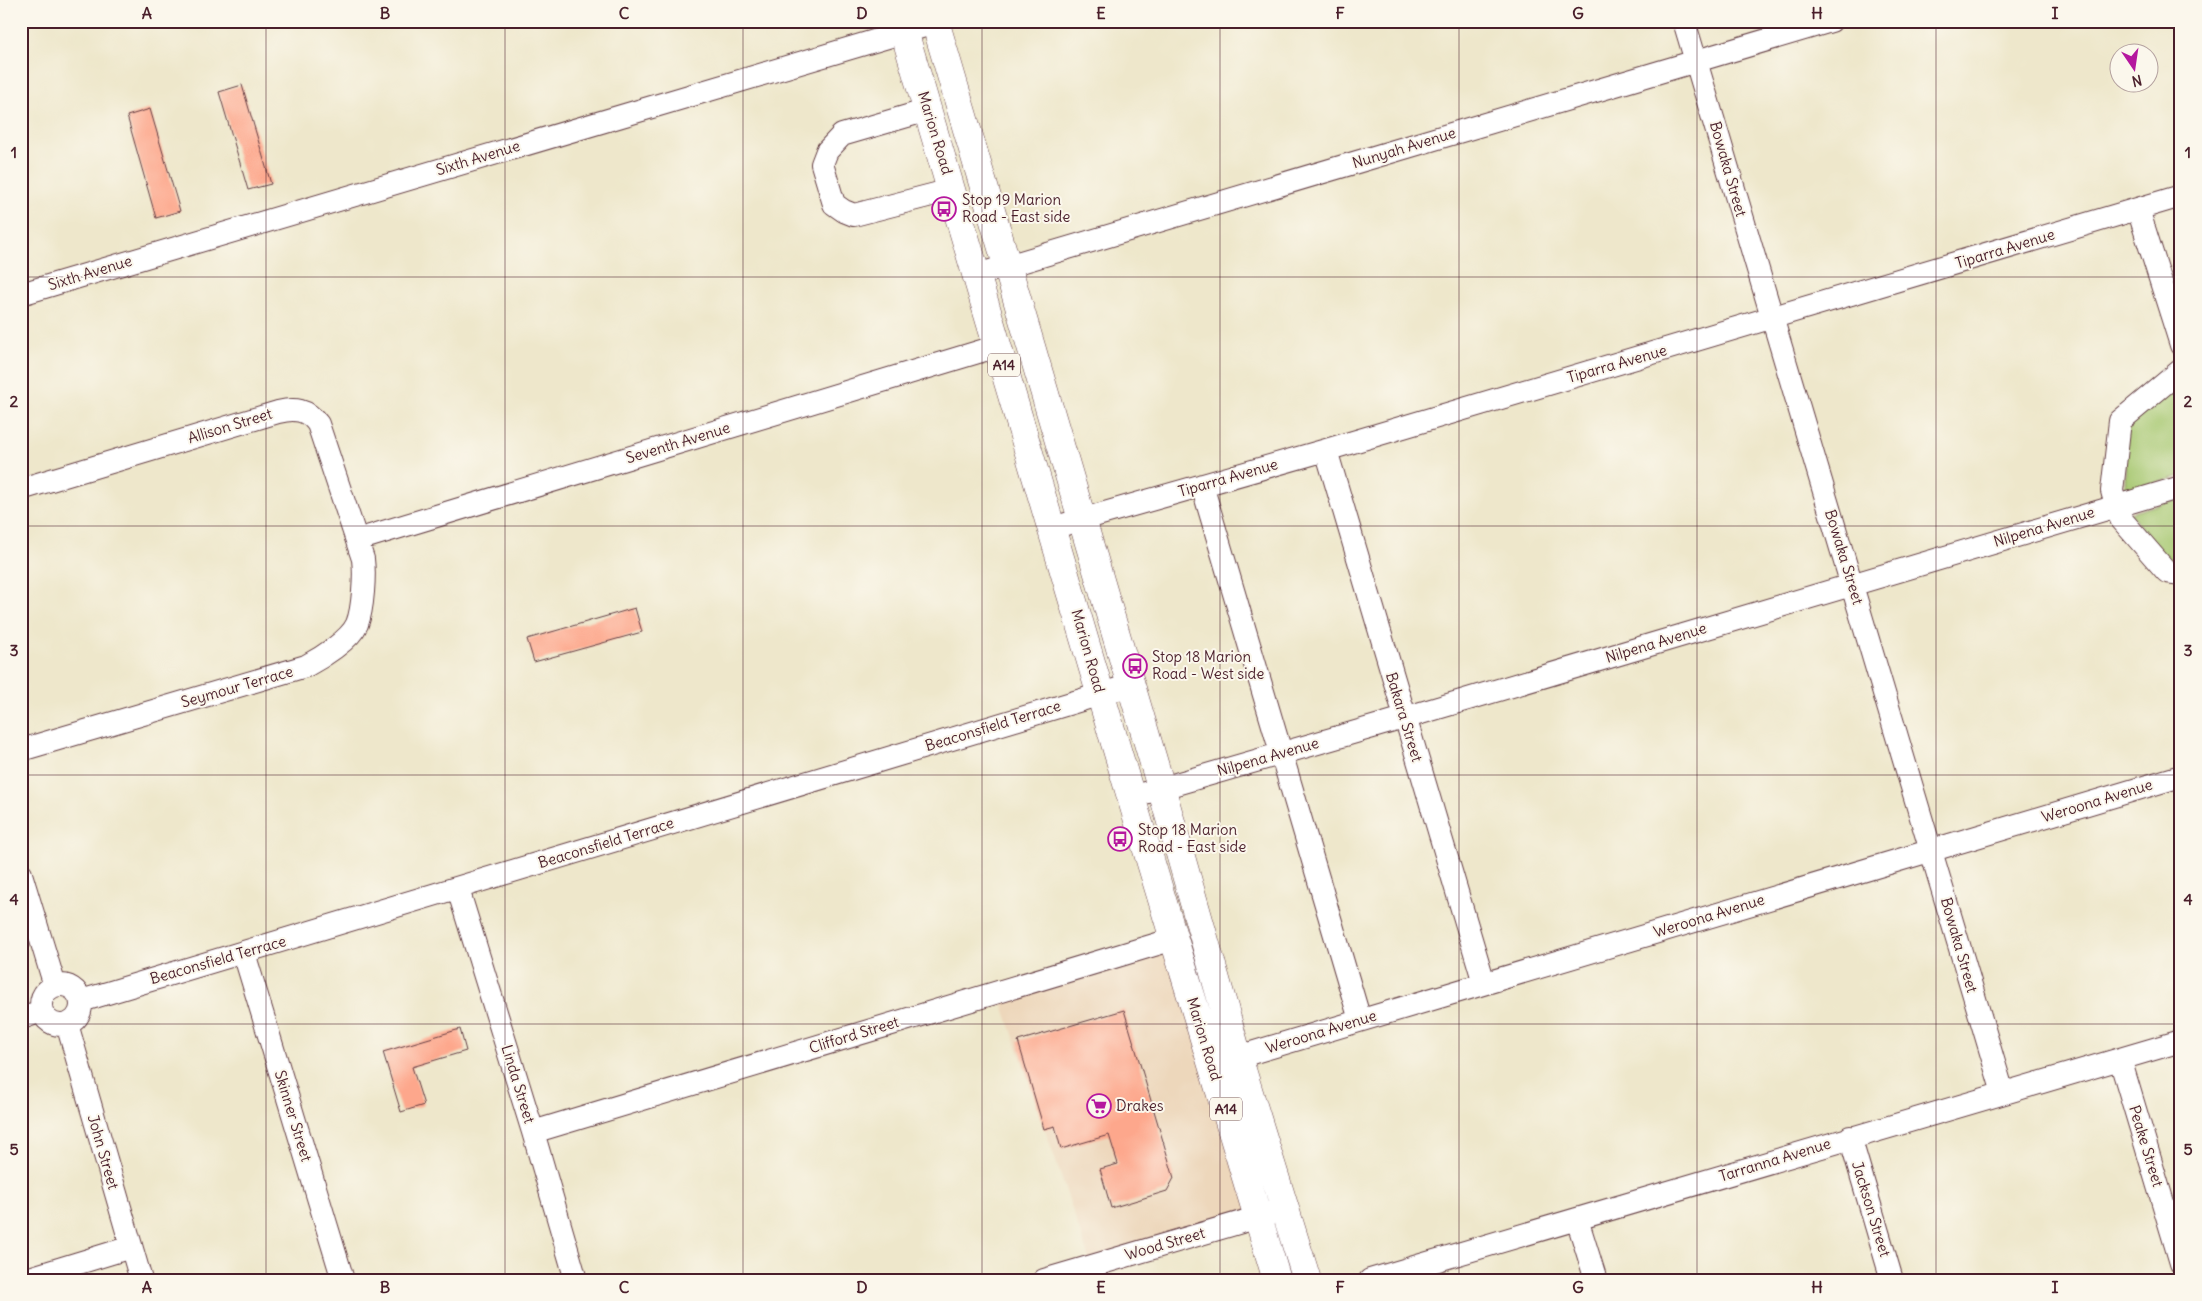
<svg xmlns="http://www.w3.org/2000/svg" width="2202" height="1301" font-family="Delius,sans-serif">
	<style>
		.built { fill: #edd7bb }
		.green { fill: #a6c76f; stroke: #78734d }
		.building { fill: #fda78c }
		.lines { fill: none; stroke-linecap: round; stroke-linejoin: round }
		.minor-casing { stroke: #633d43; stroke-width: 24 }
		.major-casing { stroke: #633d43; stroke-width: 29 }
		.minor { stroke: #fff; stroke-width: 22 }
		.major { stroke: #fff; stroke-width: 28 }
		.grid { fill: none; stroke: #4a1f2b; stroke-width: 1; stroke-opacity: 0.55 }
		.labels { text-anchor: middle; stroke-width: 4; stroke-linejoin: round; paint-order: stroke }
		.shield { fill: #fbf7ec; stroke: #7f6065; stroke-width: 1 }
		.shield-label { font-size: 14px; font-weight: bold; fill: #4a1f2b }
		.street-label { font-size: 15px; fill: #4a1f2b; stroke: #fbf7ec }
		.poi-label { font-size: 15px; fill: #4a1f2b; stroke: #fbf7ec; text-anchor: start }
		.neatline { fill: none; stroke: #4a1f2b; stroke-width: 2 }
		.grid-label { font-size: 16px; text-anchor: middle; font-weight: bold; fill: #4a1f2b }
	</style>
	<rect width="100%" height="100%" fill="#fbf7ec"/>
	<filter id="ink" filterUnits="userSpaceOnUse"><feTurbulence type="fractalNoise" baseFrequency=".02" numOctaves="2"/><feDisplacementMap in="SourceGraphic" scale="10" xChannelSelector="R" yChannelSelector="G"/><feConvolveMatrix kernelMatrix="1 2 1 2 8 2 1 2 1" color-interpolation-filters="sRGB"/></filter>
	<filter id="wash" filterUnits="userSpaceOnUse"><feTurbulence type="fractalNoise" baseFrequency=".0096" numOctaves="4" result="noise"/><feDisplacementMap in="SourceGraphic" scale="20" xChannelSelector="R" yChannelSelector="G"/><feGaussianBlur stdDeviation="1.12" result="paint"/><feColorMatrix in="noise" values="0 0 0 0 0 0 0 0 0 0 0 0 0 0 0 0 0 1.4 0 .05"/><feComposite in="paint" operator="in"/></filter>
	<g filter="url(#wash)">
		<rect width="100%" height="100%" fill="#eee7cb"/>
		<path class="built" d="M 1177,947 L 1252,1213 L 1090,1262 L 1000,996 Z"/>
		<path class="green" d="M 2181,384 L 2181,476 L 2125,492 L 2126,421 Z
			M 2181,498 L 2181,568 L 2170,567 L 2130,513 Z"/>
		<g id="blocks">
			<path class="building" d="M 242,85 L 271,184 L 248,190 L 219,92 Z
				M 150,109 L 180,211 L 156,218 L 127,116 Z
				M 635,608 L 642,632 L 534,662 L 527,639 Z
				M 1124,1010 L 1174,1178 L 1167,1191 L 1111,1208 L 1100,1169 L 1118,1164 L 1109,1135 L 1061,1149 L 1055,1126 L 1044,1129 L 1018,1041 Z
				M 460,1029 L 466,1051 L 412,1067 L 424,1105 L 401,1112 L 383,1052 Z"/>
		</g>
	</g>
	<g filter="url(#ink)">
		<use href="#blocks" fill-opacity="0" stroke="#633d43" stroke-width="1"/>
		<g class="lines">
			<g class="minor-casing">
				<path id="minor" d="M 1684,21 L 2003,1093
					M 928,110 L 842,135 L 827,151 L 822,164 L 834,204 L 844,211 L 854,215 L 951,190
					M 2138,209 L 2181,345
					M 977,275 L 1831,21
					M 21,294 L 935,23
					M 2181,370 L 2120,421 L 2112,491 L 2116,506 L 2121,519 L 2167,572 L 2181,574
					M 1326,450 L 1484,983
					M 1202,485 L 1360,1020
					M 21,489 L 278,412 C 295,408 307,409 318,424 L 363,559 C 365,575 363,609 357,624 C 350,640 321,658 306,666 L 21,750
					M 1052,528 L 1326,450 L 2181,196
					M 357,540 L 998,346
					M 1131,797 L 1404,718 L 2181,487
					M 21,874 L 55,986
					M 458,889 L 533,1132 L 576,1280
					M 244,953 L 343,1280
					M41 1005a20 20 0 1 1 40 0a20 20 0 1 1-40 0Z
					M 81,1001 L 1131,685
					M 21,1018 L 42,1011
					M 67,1024 L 141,1280
					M 1238,1057 L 2181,776
					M 2120,1059 L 2181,1263
					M 533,1132 L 1174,939
					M 1850,1137 L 1892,1280
					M 1577,1219 L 1596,1280
					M 23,1280 L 131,1247
					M 1044,1280 L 1286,1209
					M 1370,1280 L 2181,1041"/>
			</g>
			<g class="major-casing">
				<path id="major" d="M 901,21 L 1131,797 L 1277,1280
					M 935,21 L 1161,787 L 1238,1057 L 1307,1280"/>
			</g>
			<use href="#minor" class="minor"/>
			<use href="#major" class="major"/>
		</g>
	</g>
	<path class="grid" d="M 266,21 L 266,1280M 505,21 L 505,1280M 743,21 L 743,1280M 982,21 L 982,1280M 1220,21 L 1220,1280M 1459,21 L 1459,1280M 1697,21 L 1697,1280M 1936,21 L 1936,1280M 21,277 L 2181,277M 21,526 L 2181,526M 21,775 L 2181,775M 21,1024 L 2181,1024"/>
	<defs>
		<g id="bus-ring" transform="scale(1.25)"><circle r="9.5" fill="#fbf7ec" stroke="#b5179e" stroke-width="1.5"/><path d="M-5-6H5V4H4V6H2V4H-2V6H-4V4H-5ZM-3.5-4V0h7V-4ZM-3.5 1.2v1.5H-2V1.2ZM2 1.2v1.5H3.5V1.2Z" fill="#b5179e"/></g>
		<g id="supermarket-ring" transform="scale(1.25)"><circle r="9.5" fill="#fbf7ec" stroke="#b5179e" stroke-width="1.5"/><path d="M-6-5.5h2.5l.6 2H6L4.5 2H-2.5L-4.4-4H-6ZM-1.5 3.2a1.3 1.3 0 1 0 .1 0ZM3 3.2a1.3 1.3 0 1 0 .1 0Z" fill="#b5179e"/></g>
	</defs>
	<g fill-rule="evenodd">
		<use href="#bus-ring" x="944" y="209"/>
		<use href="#bus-ring" x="1135" y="666"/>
		<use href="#bus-ring" x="1120" y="839"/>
		<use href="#supermarket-ring" x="1099" y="1106"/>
	</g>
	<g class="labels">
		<g class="shield">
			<rect x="988" y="353.5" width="32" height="23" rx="4"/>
			<rect x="1210" y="1097.5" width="32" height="23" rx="4"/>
		</g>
		<g class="shield-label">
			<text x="1004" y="370">A14</text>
			<text x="1226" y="1114">A14</text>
		</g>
		<g class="street-label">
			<text transform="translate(935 133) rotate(73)" y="5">Marion Road</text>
			<text transform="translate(1404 148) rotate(-17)" y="5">Nunyah Avenue</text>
			<text transform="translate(478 158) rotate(-17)" y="5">Sixth Avenue</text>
			<text transform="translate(1728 169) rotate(74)" y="5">Bowaka Street</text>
			<text transform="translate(2005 249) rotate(-17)" y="5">Tiparra Avenue</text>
			<text transform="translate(90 273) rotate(-17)" y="5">Sixth Avenue</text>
			<text transform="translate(1617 364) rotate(-16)" y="5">Tiparra Avenue</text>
			<text transform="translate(230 426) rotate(-17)" y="5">Allison Street</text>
			<text transform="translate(678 443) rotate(-17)" y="5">Seventh Avenue</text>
			<text transform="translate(1228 478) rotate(-16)" y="5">Tiparra Avenue</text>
			<text transform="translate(2044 527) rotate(-17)" y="5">Nilpena Avenue</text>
			<text transform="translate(1844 557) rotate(73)" y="5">Bowaka Street</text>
			<text transform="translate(1656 643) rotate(-17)" y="5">Nilpena Avenue</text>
			<text transform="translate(1088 651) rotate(74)" y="5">Marion Road</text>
			<text transform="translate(237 687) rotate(-16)" y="5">Seymour Terrace</text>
			<text transform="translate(1404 717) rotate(73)" y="5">Bakara Street</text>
			<text transform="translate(993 726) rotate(-17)" y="5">Beaconsfield Terrace</text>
			<text transform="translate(1268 757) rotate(-16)" y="5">Nilpena Avenue</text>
			<text transform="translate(2097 801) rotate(-17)" y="5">Weroona Avenue</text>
			<text transform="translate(606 843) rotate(-17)" y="5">Beaconsfield Terrace</text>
			<text transform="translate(1709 916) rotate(-17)" y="5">Weroona Avenue</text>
			<text transform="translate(1959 945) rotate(74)" y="5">Bowaka Street</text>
			<text transform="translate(218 960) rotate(-16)" y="5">Beaconsfield Terrace</text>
			<text transform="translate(1321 1032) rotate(-17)" y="5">Weroona Avenue</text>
			<text transform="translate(854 1035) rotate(-17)" y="5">Clifford Street</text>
			<text transform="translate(1204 1039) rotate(73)" y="5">Marion Road</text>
			<text transform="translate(518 1084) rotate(73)" y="5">Linda Street</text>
			<text transform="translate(293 1116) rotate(73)" y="5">Skinner Street</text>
			<text transform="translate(2146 1146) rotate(73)" y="5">Peake Street</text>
			<text transform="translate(103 1152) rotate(74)" y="5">John Street</text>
			<text transform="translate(1775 1160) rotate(-17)" y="5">Tarranna Avenue</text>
			<text transform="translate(1871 1209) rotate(73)" y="5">Jackson Street</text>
			<text transform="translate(1165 1244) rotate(-16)" y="5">Wood Street</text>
		</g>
		<g class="poi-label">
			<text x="962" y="205">Stop 19 Marion<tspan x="962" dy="17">Road - East side</tspan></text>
			<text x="1152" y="662">Stop 18 Marion<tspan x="1152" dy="17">Road - West side</tspan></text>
			<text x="1138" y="835">Stop 18 Marion<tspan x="1138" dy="17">Road - East side</tspan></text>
			<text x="1116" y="1111">Drakes</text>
		</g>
	</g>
	<rect width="2202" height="1301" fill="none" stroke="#fbf7ec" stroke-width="55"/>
	<g transform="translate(2134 68) rotate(167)"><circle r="24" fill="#fbf7ec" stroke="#b4a19f"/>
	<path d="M0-4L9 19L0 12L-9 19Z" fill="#b5179e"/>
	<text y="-8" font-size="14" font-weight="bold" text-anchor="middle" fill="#4a1f2b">N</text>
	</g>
	<rect x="28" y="28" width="2146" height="1246" class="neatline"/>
	<g class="grid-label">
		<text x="147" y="19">A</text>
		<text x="385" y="19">B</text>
		<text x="624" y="19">C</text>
		<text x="862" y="19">D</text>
		<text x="1101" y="19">E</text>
		<text x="1340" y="19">F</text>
		<text x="1578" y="19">G</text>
		<text x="1817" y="19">H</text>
		<text x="2055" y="19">I</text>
		<text x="14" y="158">1</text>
		<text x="2188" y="158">1</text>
		<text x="14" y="407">2</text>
		<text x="2188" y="407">2</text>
		<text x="14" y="656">3</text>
		<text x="2188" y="656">3</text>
		<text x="14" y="905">4</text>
		<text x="2188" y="905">4</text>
		<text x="14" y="1155">5</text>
		<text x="2188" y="1155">5</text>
		<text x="147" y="1293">A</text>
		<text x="385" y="1293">B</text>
		<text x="624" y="1293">C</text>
		<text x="862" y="1293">D</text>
		<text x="1101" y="1293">E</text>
		<text x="1340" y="1293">F</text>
		<text x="1578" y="1293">G</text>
		<text x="1817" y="1293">H</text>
		<text x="2055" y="1293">I</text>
	</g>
</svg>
